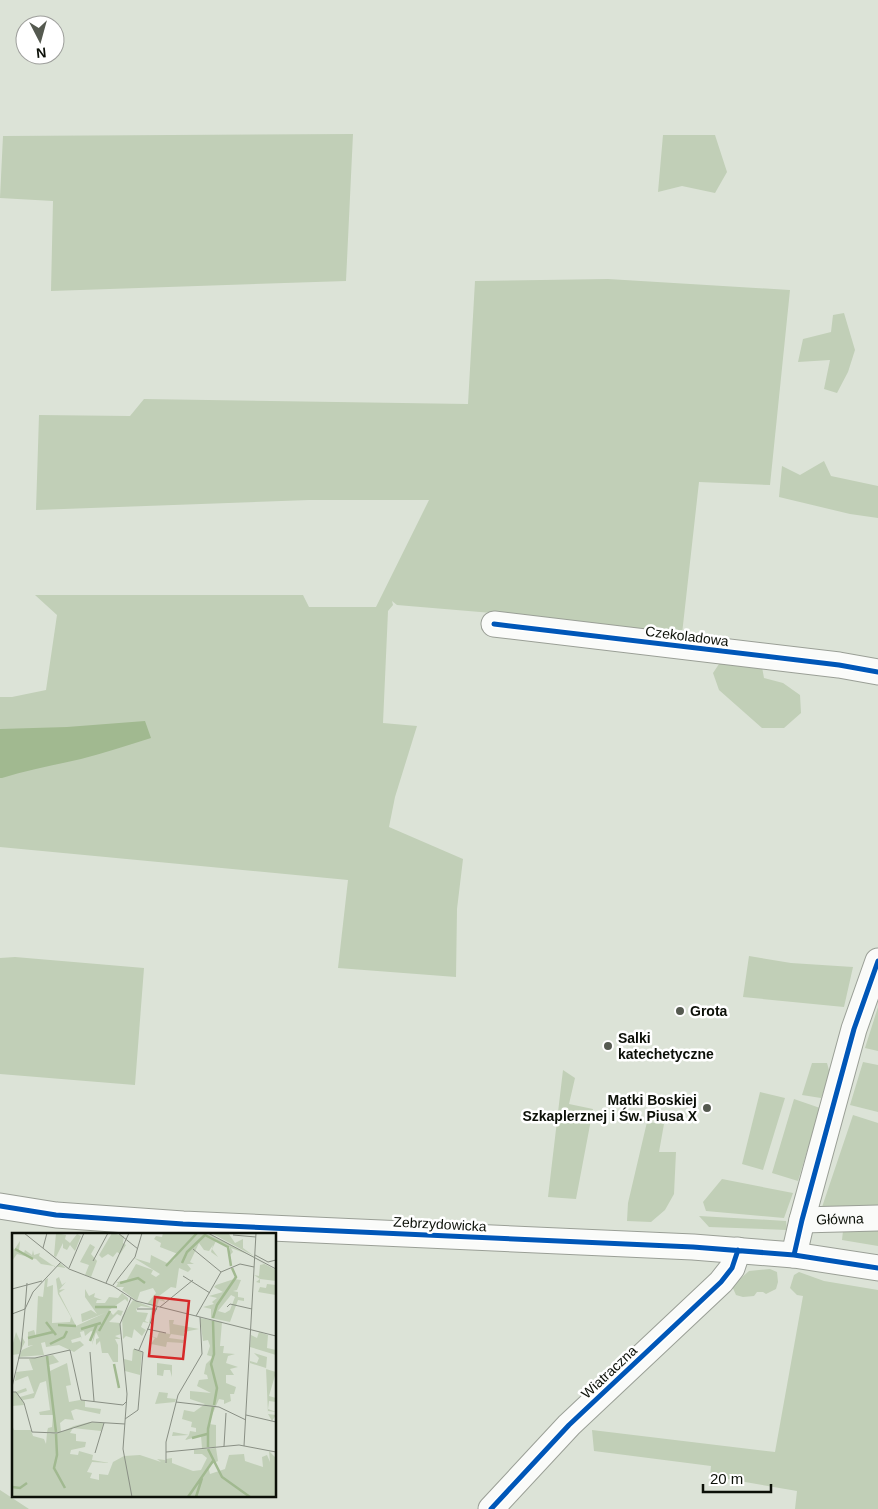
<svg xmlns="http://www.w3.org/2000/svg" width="878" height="1509" font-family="Helvetica,sans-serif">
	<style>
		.green { fill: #c1cfb7 }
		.water { fill: #a1b990 }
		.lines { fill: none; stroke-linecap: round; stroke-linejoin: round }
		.minor-casing { stroke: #9a9f96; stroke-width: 27 }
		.minor { stroke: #fafbf9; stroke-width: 25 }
		.cycleway-casing { stroke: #fff; stroke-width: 8 }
		.cycleway { stroke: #0057b8; stroke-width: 5 }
		.poi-dot { fill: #555a50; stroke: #fff; stroke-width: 2 }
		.labels { text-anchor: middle; stroke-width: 5; stroke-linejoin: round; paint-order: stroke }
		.street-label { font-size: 14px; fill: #0c1008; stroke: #fff }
		.poi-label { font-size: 14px; font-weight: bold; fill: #0c1008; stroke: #fff; text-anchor: start }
		.inset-river { fill: none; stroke: #a1b990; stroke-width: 2.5 }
		.inset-road { fill: none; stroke: #898f84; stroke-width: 1 }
		.view { fill: #d62828; fill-opacity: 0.15; stroke: #d62828; stroke-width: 2.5 }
		.inset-edge { fill: none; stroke: #0c1008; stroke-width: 2.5 }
	</style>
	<rect width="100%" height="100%" fill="#dce3d7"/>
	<path class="green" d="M 353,134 L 346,281 L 51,291 L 53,201 L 0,198 L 3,136 Z
		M 663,135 L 715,135 L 727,172 L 715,193 L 682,186 L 658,192 Z
		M 608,279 L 790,290 L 770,485 L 699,482 L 682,634 L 492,613 L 397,605 L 392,601 L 393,605 L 388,611 L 383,723 L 417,726 L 395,797 L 389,827 L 463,859 L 457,909 L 456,977 L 338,968 L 348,880 L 0,847 L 0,697 L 12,697 L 46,690 L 57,615 L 35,595 L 303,595 L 309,607 L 376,607 L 429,500 L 309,500 L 36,510 L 39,415 L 130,416 L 144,399 L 468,404 L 475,281 Z
		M 844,313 L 855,350 L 848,372 L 837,393 L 824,389 L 830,360 L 798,362 L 803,339 L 831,332 L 833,315 Z
		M 824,461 L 831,476 L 878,486 L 878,518 L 850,514 L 779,497 L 782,466 L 800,475 Z
		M 723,658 L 762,667 L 764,678 L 783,683 L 800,695 L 801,713 L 784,728 L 762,728 L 719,690 L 713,673 Z
		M 749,956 L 791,963 L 853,967 L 844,1007 L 743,997 Z
		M 15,957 L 144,968 L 135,1085 L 0,1074 L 0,958 Z
		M 878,1007 L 878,1051 L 865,1048 Z
		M 863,1062 L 878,1065 L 878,1112 L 850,1105 Z
		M 812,1063 L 827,1063 L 830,1074 L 821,1098 L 802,1095 Z
		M 563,1070 L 575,1078 L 569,1104 L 593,1109 L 576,1199 L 548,1197 Z
		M 760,1092 L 785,1098 L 763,1170 L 742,1164 Z
		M 794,1099 L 820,1108 L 798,1181 L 772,1173 Z
		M 853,1115 L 878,1123 L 878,1213 L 819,1216 Z
		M 647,1122 L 664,1124 L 659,1152 L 676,1152 L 674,1194 L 665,1210 L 651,1222 L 627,1221 L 628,1203 Z
		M 722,1179 L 793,1193 L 784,1218 L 706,1211 L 703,1202 Z
		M 699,1216 L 786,1221 L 787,1230 L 709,1227 Z
		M 878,1226 L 878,1246 L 842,1240 L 843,1231 Z
		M 770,1269 L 777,1272 L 778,1282 L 776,1289 L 766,1294 L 763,1292 L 757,1292 L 754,1296 L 743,1297 L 736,1295 L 732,1286 L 749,1271 Z
		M 799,1272 L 824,1281 L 878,1290 L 878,1509 L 795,1509 L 797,1491 L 710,1476 L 711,1466 L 594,1451 L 592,1430 L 775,1452 L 803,1296 L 797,1295 L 790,1288 L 794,1275 Z
		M 0,1490 L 29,1509 L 0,1509 Z"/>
	<path class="water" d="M 145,721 L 151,738 C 128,745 104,753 81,759 C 55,765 28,770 2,778 L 0,778 L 0,729 L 67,727 Z"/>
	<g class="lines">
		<g class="minor-casing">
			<g id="minor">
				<path d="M 494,624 L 839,665 L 878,672"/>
				<path d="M 0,1206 L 56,1215 L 183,1224 L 693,1247 L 794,1255 L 878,1268"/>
				<path id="s1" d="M 802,1220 L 878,1218"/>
				<path d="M 794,1255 L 802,1220 L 854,1029 L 878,961"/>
				<path d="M 491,1509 L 569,1425 L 721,1282 L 732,1268 L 738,1250"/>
			</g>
		</g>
		<use href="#minor" class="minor"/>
		<g class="cycleway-casing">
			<path id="cycleway" d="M 494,624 L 839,665 L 878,672
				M 0,1206 L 56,1215 L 183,1224 L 693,1247 L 794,1255 L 878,1268
				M 794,1255 L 802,1220 L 854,1029 L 878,961
				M 491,1509 L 569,1425 L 721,1282 L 732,1268 L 738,1250"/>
		</g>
		<use href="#cycleway" class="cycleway"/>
	</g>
	<g class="poi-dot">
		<circle cx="680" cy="1011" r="5"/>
		<circle cx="608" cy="1046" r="5"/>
		<circle cx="707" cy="1108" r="5"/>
	</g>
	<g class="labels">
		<g class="street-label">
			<text transform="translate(687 636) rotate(7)" y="5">Czekoladowa</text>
			<text dy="5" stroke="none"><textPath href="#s1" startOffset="38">Główna</textPath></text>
			<text transform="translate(440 1224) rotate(3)" y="5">Zebrzydowicka</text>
			<text transform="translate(609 1372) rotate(-43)" y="5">Wiatraczna</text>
		</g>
		<g class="poi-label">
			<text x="690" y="1016">Grota</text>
			<text x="618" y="1043">Salki<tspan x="618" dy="16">katechetyczne</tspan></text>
			<text x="697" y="1105" text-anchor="end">Matki Boskiej<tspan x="697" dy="16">Szkaplerznej i Św. Piusa X</tspan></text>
		</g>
	</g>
	<g transform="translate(12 1233)">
		<rect width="264" height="264" fill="#dce3d7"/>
		<path d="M 44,0 L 54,2 L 53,6 L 58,10 L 65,1 L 69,3 L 63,18 L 58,12 L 55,17 L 51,15 L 51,10 L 44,24 L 42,23 ZM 100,0 L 112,3 L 111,10 L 114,12 L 108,21 L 105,19 L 101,24 L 96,21 L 90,25 L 87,22 ZM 151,0 L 196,0 L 238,22 L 219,15 L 221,19 L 218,22 L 218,14 L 204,8 L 200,16 L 206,24 L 199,19 L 201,12 L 197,18 L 192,17 L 187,10 L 178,29 L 182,31 L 175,31 L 179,36 L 176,39 L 167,35 L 164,55 L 159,54 L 147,63 L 154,69 L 147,67 L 145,73 L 135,71 L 144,60 L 141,55 L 128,59 L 125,68 L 110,57 L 112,54 L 104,54 L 106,50 L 104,49 L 114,48 L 124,31 L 141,37 L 139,41 L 144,44 L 148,41 L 122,25 L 138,30 L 139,22 L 155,30 L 162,27 L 166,21 L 148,14 L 149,10 L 142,6 L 144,3 L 150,4 ZM 199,0 L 217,1 L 223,10 L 231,6 L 231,15 L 242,23 ZM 8,8 L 7,17 L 12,20 L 13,17 L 20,22 L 21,17 L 22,22 L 28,20 L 27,23 L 40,32 L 45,34 L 48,30 L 54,35 L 29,31 L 24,26 L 5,21 L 0,28 L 0,10 L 2,17 ZM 78,11 L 83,14 L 79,21 L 85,28 L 79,44 L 73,42 L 77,32 L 68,29 ZM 243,26 L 264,37 L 264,48 L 248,46 L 248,50 L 244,49 L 248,46 L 242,42 L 247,43 L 248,32 L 252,31 ZM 47,44 L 50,52 L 54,49 L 47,57 L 53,56 L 47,60 L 64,93 L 93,80 L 70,89 L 69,81 L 79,77 L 85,81 L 73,64 L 73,56 L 77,63 L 83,60 L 82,64 L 90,67 L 85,67 L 84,70 L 93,70 L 97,64 L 106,65 L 110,60 L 116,65 L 116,69 L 113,66 L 97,77 L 101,82 L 106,77 L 111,78 L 109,83 L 105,81 L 97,89 L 108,90 L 109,101 L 103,103 L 109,106 L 103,106 L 106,112 L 106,129 L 101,129 L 96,120 L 90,120 L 88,108 L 84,112 L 84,106 L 87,105 L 84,99 L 80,112 L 82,99 L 79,98 L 73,103 L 72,98 L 68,99 L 70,107 L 69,104 L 59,107 L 60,110 L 68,108 L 72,112 L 62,119 L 47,112 L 34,114 L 33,109 L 29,110 L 32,122 L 6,124 L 10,117 L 21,112 L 16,113 L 16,99 L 22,97 L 24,103 L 26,63 L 31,64 L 33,47 L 36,45 L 35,54 L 41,52 L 40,90 L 58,89 L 59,84 L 46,61 L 44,46 ZM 222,46 L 229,47 L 225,57 L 221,58 L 226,59 L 226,64 L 232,65 L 232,68 L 226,67 L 218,89 L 199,85 L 199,76 L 191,74 L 202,71 L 200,69 L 205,65 L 197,63 L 211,59 L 202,54 L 204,52 ZM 219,62 L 223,64 L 218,77 L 213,80 L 206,78 ZM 255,51 L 264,52 L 264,62 L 246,59 L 248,54 L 254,55 ZM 121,67 L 144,76 L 138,90 L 131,89 L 129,94 L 134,97 L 130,103 L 122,96 L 120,105 L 114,103 L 111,106 L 110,84 ZM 129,73 L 140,75 L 137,90 L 133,88 L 136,80 L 125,79 L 124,76 ZM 188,85 L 210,89 L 208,113 L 212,113 L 211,120 L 223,121 L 216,123 L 214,130 L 226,134 L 218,136 L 222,142 L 214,142 L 214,150 L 224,154 L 222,161 L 218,161 L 219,168 L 212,171 L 212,167 L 207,166 L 200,182 L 197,191 L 204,192 L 204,214 L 190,215 L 189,203 L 173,207 L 177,202 L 160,203 L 161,199 L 177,202 L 178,198 L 184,199 L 184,195 L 179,194 L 180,189 L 170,186 L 172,177 L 182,179 L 193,171 L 178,166 L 178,158 L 199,160 L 185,153 L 187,147 L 196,146 L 195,142 L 192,141 L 194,131 L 201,124 L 195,122 L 198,113 L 196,107 L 191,108 ZM 157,87 L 162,87 L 161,91 L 187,96 L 172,99 L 172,103 L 159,101 L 157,105 L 172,107 L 171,110 L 155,109 L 154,114 L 139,111 L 143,105 L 136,102 L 145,105 L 147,99 L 158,101 ZM 0,93 L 1,110 L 4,99 L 9,110 L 10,104 L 13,109 L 7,121 L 0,122 ZM 247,99 L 256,102 L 255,115 L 264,117 L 264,122 L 238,114 L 239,102 L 245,105 ZM 121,116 L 130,119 L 128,142 L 113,138 L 112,126 L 120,128 ZM 242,120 L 255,124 L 254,136 L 264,139 L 257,163 L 264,165 L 264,169 L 257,168 L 256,176 L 264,179 L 256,178 L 256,181 L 264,182 L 260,188 L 256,181 L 254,135 L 238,130 L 238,128 L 245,130 L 247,125 ZM 41,122 L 47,129 L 37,132 L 38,138 L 55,130 L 59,152 L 54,153 L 57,169 L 68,167 L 73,168 L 73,174 L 89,176 L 88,181 L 64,176 L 59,178 L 62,187 L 53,186 L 48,190 L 49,199 L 62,193 L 78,189 L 92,190 L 89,198 L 61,195 L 58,200 L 64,201 L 64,208 L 74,209 L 73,214 L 59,217 L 58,221 L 66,222 L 67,218 L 81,222 L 80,227 L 98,230 L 80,229 L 75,239 L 80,240 L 78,245 L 87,247 L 87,241 L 96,242 L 101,229 L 112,223 L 128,222 L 149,229 L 145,226 L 153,227 L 154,231 L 154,226 L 160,225 L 160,230 L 181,238 L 189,237 L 195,225 L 190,221 L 182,221 L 182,217 L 204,215 L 206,228 L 196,233 L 198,241 L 213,236 L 217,222 L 232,221 L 233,228 L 251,234 L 250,224 L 255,222 L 258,229 L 257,218 L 264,225 L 264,264 L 0,264 L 0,192 L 2,197 L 19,197 L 21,203 L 32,206 L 34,211 L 35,200 L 41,201 L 35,199 L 36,195 L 40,194 L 41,182 L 28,182 L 27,179 L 38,177 L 34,148 L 28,150 L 22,165 L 11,167 L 12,172 L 0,173 L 0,160 L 14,155 L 15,158 L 6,161 L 8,164 L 22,160 L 16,143 L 3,148 L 4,139 L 21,137 L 17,126 ZM 145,130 L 160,132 L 160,144 L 158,137 L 152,137 L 151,143 L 145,142 ZM 147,159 L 156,160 L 155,165 L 164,166 L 163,169 L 143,171 Z" fill="#c1cfb7" fill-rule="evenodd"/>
		<path class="inset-river" d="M 193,2 L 216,14 L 219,33M 3,16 L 21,26M 170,30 L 175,19 L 194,1M 154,33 L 185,0M 108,50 L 126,45 L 133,50M 83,74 L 105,74M 201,85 L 205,72 L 224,44 L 220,35M 201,88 L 202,121 L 199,131 L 205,155 L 202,172M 34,89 L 44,102M 46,92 L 64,93M 69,96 L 89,90M 87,98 L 98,78M 16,105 L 41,99M 78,108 L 85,91M 38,111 L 52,104 L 55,98M 35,123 L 44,199M 102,131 L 107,155M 44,201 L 45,222 L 42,235 L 53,255M 180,205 L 195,201M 196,214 L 196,196 L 201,174M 196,216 L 210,244 L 238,264M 0,254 L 8,255 L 15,250M 176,264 L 201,228M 184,264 L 190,245"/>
		<path class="inset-road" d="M 12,0 L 57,36 L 101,53 L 124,68 L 264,103M 106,0 L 126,16M 196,0 L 264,36M 221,2 L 244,4M 31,15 L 35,0M 181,16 L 209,39M 243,22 L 256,29 L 264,27M 81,28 L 96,0M 57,35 L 72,0M 171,43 L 198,60M 94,50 L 117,0M 101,52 L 123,24 L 130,0M 0,56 L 30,48M 119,65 L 108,91 L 115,161 L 111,216 L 120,264M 148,74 L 181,47M 215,74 L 218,71 L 240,76M 125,76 L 145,76M 0,81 L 13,76 L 15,50M 184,83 L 209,39 L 228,31 L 242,34M 135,96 L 154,100M 127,117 L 145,74M 78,119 L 82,168M 6,125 L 23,125 L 58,117 L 69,167 L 111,172 L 115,168M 0,154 L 9,116 L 13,76 L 21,59 L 49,29M 0,159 L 4,159 L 12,170 L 20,199 L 45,200 L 80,189 L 113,191M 164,169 L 207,174 L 234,187M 234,182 L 264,189M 113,186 L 126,177 L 131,119 L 122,116M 212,213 L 214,180M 232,213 L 244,0M 154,219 L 227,212 L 264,219M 83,220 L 92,190M 154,230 L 154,209 L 166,162 L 190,121 L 188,84"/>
		<path class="view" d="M 143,64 L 177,68 L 171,126 L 137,123 Z"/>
		<rect width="264" height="264" class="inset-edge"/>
	</g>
	<g transform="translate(40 40) rotate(174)"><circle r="24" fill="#ffffff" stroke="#9e9f9c"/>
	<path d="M0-4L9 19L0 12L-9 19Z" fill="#555a50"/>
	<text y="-8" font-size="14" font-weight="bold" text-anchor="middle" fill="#0c1008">N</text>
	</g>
	<path d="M703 1484v8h68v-8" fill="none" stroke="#0c1008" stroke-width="2.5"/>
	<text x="710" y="1484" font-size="15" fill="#0c1008" stroke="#ffffff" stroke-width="4" paint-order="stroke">20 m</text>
</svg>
